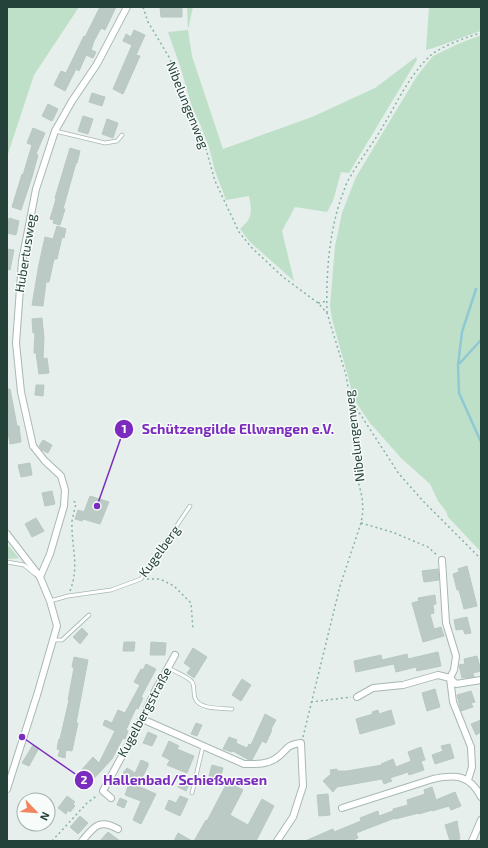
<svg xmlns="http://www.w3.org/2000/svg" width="488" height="848" font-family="'Exo 2',sans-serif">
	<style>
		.green { fill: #bfe0c8 }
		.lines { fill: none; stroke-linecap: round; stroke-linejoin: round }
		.stream { stroke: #8ec9d4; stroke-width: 2.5 }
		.building { fill: #bbcac4; stroke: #b8c9c2 }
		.service-casing { stroke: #a8b8b2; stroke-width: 4.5 }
		.minor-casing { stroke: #a8b8b2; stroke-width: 8 }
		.path { stroke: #86b3a5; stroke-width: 1.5; stroke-dasharray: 2 3; stroke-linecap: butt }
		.service { stroke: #fff; stroke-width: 3 }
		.minor { stroke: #fff; stroke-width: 6 }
		.labels { text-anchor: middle; stroke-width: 3; stroke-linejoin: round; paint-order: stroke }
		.street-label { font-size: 13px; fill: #24423a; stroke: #f7fbf9 }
		.leader { fill: none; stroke: #7b2cbf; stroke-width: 1.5 }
		.callout-dot { fill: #7b2cbf; stroke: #f7fbf9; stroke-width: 1.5 }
		.mark-label { font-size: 12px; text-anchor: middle; font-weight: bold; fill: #fff }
		.callout-label { font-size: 14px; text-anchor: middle; font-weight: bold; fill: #7b2cbf; stroke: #f7fbf9; stroke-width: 3; stroke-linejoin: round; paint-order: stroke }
	</style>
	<rect width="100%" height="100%" fill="#e6efeb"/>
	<path class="green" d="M 7,7 L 79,7 L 34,75 L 7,157 Z
		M 187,7 L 193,7 L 188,30 L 192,56 L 223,149 L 312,117 L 375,88 L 416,57 L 417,60 L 349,173 L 341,172 L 333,201 L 327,212 L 295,207 L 282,231 L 294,281 L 250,242 L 240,229 C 253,217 252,213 249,196 L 226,200 L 215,171 L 209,147 L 200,124 L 192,107 L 180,66 L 168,32 L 188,30 Z
		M 429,7 L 481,7 L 481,31 C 462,37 445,45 426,50 Z
		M 481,35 L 481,552 L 448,517 L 446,511 L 438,501 L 430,484 L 401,458 L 370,423 L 353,398 L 349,380 L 332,319 L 330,306 L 335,246 L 342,213 L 356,177 L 417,76 L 433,56 L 458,44 Z
		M 7,544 L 19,558 L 20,558 L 7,559 Z"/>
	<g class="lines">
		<path class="stream" d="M 476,289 L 462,332 L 458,365 L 459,393 L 481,442
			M 458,365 L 481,340"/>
	</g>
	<path class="building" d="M 100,7 L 116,7 L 105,30 L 101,28 L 94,41 L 91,50 L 96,52 L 93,58 L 86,55 L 79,71 L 76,69 L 65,91 L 54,85 L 61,71 L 66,73 L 84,36 L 85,37 Z
		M 160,7 L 182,7 L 182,17 L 161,17 Z
		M 134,30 L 145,35 L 136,55 L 140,56 L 123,94 L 113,89 L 132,45 L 123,41 L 126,34 L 131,37 Z
		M 92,93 L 105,97 L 102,106 L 89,102 Z
		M 48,104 L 58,109 L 52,121 L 42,116 Z
		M 83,116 L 93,119 L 88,134 L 78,131 Z
		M 107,119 L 118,123 L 113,138 L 102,134 Z
		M 33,128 L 45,133 L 36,154 L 38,155 L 32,177 L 21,210 L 12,207 L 22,174 L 23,175 L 32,145 L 27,143 Z
		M 70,148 L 80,151 L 77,163 L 76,163 L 63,209 L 65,209 L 60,225 L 53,223 L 54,220 L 50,219 L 56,199 L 55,198 Z
		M 9,218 L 19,221 L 16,235 L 7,233 Z
		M 57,226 L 66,229 L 64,238 L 62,237 L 57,259 L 54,259 L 49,282 L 46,282 L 43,306 L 32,305 L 39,264 L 45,237 L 53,239 Z
		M 7,249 L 14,250 L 10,270 L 7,269 Z
		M 42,318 L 44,338 L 43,359 L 47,358 L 49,373 L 39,374 L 36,353 L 34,353 L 35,333 L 33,333 L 32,319 Z
		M 36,385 L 44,385 L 43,396 L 35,395 Z
		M 7,389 L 10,389 L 17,426 L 19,426 L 21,442 L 10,444 L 7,426 Z
		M 43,440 L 52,445 L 48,453 L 42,450 L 39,446 Z
		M 30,463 L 32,475 L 21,477 L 18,465 Z
		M 52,491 L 55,504 L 45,506 L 42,493 Z
		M 90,496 L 109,502 L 100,524 L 83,519 L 82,521 L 75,519 L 78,510 L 84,512 Z
		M 36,518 L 44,531 L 32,537 L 25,524 Z
		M 467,566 L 477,606 L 464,609 L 459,590 L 457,590 L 453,574 L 459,572 L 458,569 Z
		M 438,569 L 439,580 L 424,582 L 422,571 Z
		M 435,595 L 436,604 L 433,605 L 434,613 L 430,614 L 434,629 L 441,627 L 444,636 L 423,642 L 412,603 L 419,601 L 418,598 Z
		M 467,617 L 471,633 L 465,634 L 463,629 L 456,630 L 454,620 Z
		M 82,628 L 88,634 L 80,644 L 73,637 Z
		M 124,642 L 135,642 L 134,651 L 123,651 Z
		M 151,642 L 166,643 L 165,655 L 150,655 Z
		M 193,648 L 207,657 L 194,678 L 187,673 L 191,668 L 184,663 Z
		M 438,652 L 441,666 L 417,671 L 416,667 L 396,672 L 394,664 L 356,672 L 354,661 L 381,655 L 382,660 L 407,654 L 408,659 Z
		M 477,656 L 481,671 L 473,673 L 474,677 L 462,678 L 459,665 L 465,664 L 464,659 Z
		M 74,657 L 88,660 L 76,723 L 78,723 L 72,751 L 66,750 L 65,758 L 58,756 L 60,750 L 57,749 L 59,739 L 60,739 L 69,700 L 68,700 L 74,668 L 72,667 Z
		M 146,664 L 156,669 L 141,697 L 143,698 L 138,709 L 136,708 L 126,730 L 128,731 L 125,739 L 123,738 L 112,759 L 88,785 L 77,775 L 93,757 L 99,763 L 115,731 L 103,725 L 105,720 L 112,723 L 118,710 L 125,713 L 140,685 L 134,682 L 141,669 L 143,670 Z
		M 242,679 L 251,685 L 241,701 L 232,695 Z
		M 435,689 L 440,707 L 427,711 L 422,693 Z
		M 471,691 L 475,702 L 471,703 L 473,707 L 461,711 L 457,695 Z
		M 378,710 L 379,714 L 391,710 L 395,724 L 360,734 L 356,719 L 373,714 L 372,712 Z
		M 265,714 L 276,720 L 271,729 L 272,730 L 266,743 L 262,741 L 252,760 L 249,760 L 233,751 L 232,752 L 223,749 L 229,737 L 237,740 L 236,743 L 247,748 L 249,744 L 251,745 Z
		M 481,720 L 481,732 L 476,735 L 471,724 Z
		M 196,723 L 202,725 L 197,736 L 191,734 Z
		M 148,732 L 157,736 L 152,746 L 143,743 Z
		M 169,741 L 179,746 L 177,749 L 194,756 L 187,773 L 167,765 L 170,760 L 162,756 Z
		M 450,744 L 454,758 L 435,764 L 432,755 L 443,751 L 441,746 Z
		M 33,745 L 39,748 L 29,766 L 22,763 Z
		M 421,747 L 425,760 L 421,761 L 424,770 L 409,775 L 408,772 L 390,778 L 392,781 L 384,784 L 382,779 L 337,787 L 333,792 L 323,781 L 331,774 L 330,770 L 337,769 L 337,771 L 347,771 L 382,765 L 381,764 L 393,759 L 396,767 L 411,761 L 408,752 Z
		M 141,760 L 148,763 L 148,766 L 138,786 L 156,794 L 141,824 L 133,820 L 141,801 L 125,795 L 131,778 L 123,773 L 127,768 L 135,773 Z
		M 212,765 L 223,768 L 220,779 L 209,776 Z
		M 183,778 L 190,782 L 186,791 L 178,787 Z
		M 228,781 L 243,790 L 230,815 L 248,825 L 262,799 L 274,806 L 256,841 L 194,841 L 206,820 L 207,821 Z
		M 432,787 L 436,800 L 455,792 L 461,806 L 451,810 L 449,806 L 432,811 L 432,810 L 419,814 L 419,813 L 395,819 L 395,818 L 356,833 L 358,838 L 350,841 L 305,841 L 333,829 L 334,832 L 361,821 L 360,818 L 378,811 L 379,816 L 393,811 L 393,809 L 408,805 L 407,800 L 425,794 L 424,790 Z
		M 328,794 L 330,815 L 319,816 L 317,795 Z
		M 67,796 L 75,802 L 73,804 L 75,806 L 70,812 L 68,810 L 66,814 L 58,808 Z
		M 180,796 L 188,799 L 180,816 L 165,809 L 169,800 L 176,803 Z
		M 120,798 L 127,801 L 124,808 L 117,805 Z
		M 80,816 L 88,823 L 78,834 L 70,827 Z
		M 457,821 L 460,839 L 450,841 L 445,825 Z
		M 108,832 L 120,841 L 100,841 Z
		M 178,833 L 192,841 L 174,841 Z"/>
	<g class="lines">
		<g class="service-casing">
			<path id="service" d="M 55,131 L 105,143 L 117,141 L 122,135
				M 7,562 L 24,565 L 35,574
				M 50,601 L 68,596 L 111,590 L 141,579 L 190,506
				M 53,640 L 62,640 L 89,615
				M 167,667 C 173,671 189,677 192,682 C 195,686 193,693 195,698 C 199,710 222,708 232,709
				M 192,793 L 203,746"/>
		</g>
		<g class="minor-casing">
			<path id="minor" d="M 7,534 L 40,577 L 50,601 L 57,626 L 37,695 L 7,789
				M 442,560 L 446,623 L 456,656 L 454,670 L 450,678 L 453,702 L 471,747 L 472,767 L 468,780
				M 40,577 L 50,554 L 64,506 L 65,490 L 61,476 L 45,461 L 33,446 L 21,392 L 16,343 L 22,261 L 36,189 L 55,131 L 72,101 L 97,64 L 127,7
				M 357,697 L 373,688 L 403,685 L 438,675 L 450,678 L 456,684 L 481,680
				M 142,719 L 244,764 C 254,764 266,765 275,759 C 288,751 284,745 301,743 L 303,786 L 293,817 L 277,841
				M 111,798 L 103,791 L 142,719 L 155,691 L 175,655
				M 342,808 L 433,779 C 456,774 470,775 481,797
				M 82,841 C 94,827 99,818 118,829
				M 472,841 L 481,820"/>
		</g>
		<path class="path" d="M 143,7 L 148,22 L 169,57 L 189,107 L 201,131 L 215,181 L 239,232 L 251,247 L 283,277 L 318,303 L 327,313 L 346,375 L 350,399 L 357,476 L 362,497 L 363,511 L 361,523 L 340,586 L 303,737
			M 318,303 L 327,301
			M 327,313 C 326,273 329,230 343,193 C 345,188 346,183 349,179 C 359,161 372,145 382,128 C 397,103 409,75 431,55 C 440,47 469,36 481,33
			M 351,400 L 399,474 L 424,502 L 481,559
			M 361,523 L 392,532 L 428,547 L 438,556
			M 147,579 L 160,579 L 174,586 L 191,603 L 193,630
			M 70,591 C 80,565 71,547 72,521 C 73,515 75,509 76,503 L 72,500
			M 311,702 L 351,697
			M 52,841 L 87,803 L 98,795"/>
		<use href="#service" class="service"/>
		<use href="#minor" class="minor"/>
	</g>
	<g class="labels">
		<g class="street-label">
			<text transform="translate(188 105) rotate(68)" y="5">Nibelungenweg</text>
			<text transform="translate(25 253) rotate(-81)" y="5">Hubertusweg</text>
			<text transform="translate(354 436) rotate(-97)" y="5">Nibelungenweg</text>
			<text transform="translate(159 551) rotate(-54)" y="5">Kugelberg</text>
			<text transform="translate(144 712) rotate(-62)" y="5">Kugelbergstraße</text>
		</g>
	</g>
	<path class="leader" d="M97 506L124 429M22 737L84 780"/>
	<g class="callout-dot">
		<circle cx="97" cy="506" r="4"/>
		<circle cx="22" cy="737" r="4"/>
		<circle cx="124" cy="429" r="10"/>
		<circle cx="84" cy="780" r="10"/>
	</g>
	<g class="mark-label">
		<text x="124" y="433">1</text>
		<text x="84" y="784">2</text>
	</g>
	<g class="callout-label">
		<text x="238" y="434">Schützengilde Ellwangen e.V.</text>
		<text x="185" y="785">Hallenbad/Schießwasen</text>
	</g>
	<rect width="488" height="848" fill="none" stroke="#24423a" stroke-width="16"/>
	<g transform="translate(36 812) rotate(115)"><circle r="19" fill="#f7fbf9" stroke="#a3b1ad"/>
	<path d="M0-3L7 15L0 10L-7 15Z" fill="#f4845f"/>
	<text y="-6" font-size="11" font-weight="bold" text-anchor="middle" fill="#24423a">N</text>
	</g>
</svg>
